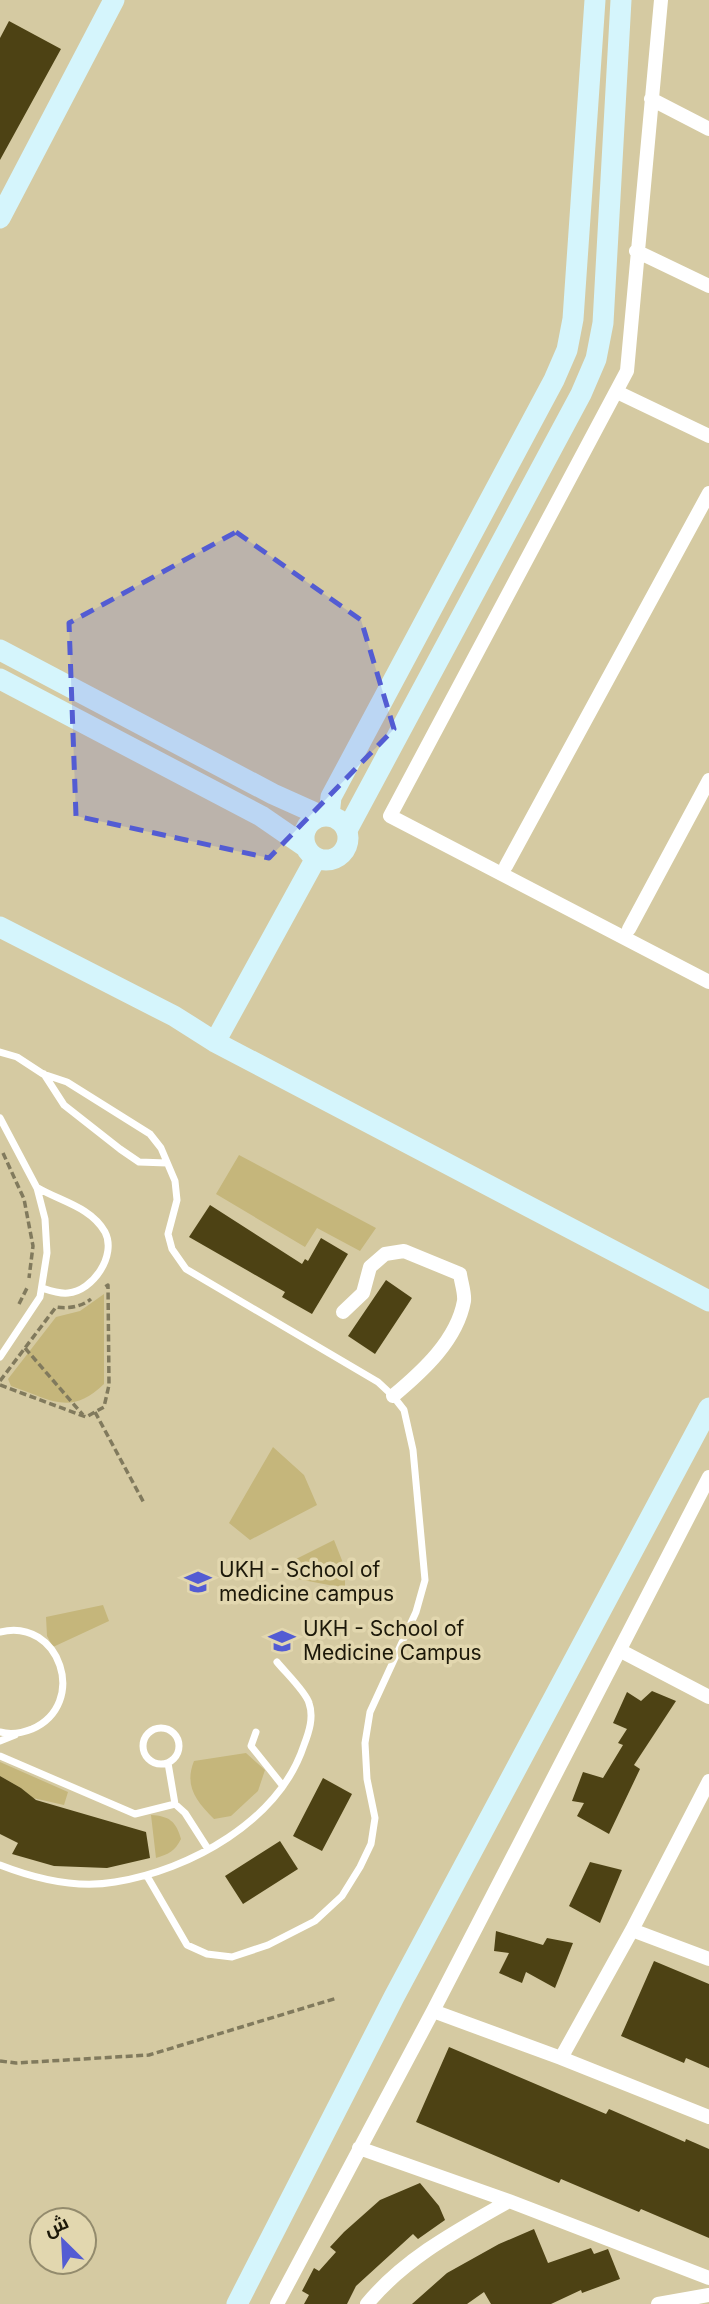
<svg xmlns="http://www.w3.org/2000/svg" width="709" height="2304" font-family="Inter,Cairo,sans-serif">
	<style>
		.green { fill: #c5b67b }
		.building { fill: #4d4214 }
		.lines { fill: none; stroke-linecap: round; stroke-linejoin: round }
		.path { stroke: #817a5d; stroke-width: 3.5; stroke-dasharray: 7 3.5; stroke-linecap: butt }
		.lane { stroke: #fff; stroke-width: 7 }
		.street { stroke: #fff; stroke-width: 14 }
		.secondary { stroke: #d5f5fc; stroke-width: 21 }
		.marked { fill: #535cd3; fill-opacity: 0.2; stroke: #535cd3; stroke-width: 5; stroke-dasharray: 14 9; stroke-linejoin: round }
		.labels { text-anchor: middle; stroke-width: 7; stroke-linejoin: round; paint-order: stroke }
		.poi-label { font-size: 21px; fill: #1c1809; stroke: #e2d7af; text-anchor: start }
	</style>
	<rect width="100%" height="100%" fill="#d5caa2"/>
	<path class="green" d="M 239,1155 L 376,1228 L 360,1251 L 317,1228 L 305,1247 L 216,1194 Z
		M 104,1294 L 104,1384 C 70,1417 50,1399 11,1386 L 8,1379 L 56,1317 L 80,1311 Z
		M 273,1447 L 304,1475 L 317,1505 L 250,1540 L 229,1523 Z
		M 334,1540 L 345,1568 L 345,1588 L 292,1578 L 286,1564 Z
		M 103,1605 L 109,1621 L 53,1647 L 47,1636 L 46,1617 Z
		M 246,1753 L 265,1770 L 258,1791 L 231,1816 L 214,1819 C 196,1801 184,1786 194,1761 Z
		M 0,1762 L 68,1792 L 64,1805 L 33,1798 L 21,1788 L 0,1776 Z
		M 151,1815 C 169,1816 176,1821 181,1839 C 175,1851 169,1854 156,1858 Z"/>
	<path class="building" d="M 9,21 L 61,49 L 0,160 L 0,38 Z
		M 210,1205 L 302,1264 L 305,1259 L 308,1261 L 321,1238 L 348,1254 L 312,1314 L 282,1297 L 285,1292 L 189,1237 Z
		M 386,1280 L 412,1298 L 375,1354 L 348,1336 Z
		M 652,1691 L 676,1701 L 634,1765 L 640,1769 L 609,1834 L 577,1816 L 584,1803 L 572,1801 L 583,1772 L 603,1778 L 623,1745 L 618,1743 L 627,1729 L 613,1723 L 627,1692 L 641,1701 Z
		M 0,1776 L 21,1788 L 36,1800 L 146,1832 L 150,1858 L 107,1868 L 54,1866 L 12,1854 L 18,1843 L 0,1834 Z
		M 323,1778 L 352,1794 L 322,1851 L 293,1836 Z
		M 280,1841 L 298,1869 L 243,1904 L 225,1876 Z
		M 590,1862 L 622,1870 L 600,1923 L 569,1906 Z
		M 496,1931 L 543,1945 L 547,1938 L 573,1943 L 555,1988 L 526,1972 L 522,1983 L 499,1973 L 509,1953 L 494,1951 Z
		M 654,1961 L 709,1984 L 709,2068 L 686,2058 L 684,2063 L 621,2036 Z
		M 449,2047 L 606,2114 L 609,2109 L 685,2142 L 686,2139 L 709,2149 L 709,2238 L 641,2209 L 639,2212 L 561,2179 L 559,2183 L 416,2122 Z
		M 420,2183 L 439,2206 L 445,2220 L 418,2239 L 413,2234 L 356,2286 L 347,2304 L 304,2304 L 309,2295 L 302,2291 L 314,2268 L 319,2271 L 336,2252 L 330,2247 L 344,2232 L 380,2200 Z
		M 534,2229 L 548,2263 L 591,2248 L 594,2254 L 608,2249 L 620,2279 L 582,2293 L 581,2290 L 551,2304 L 491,2304 L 484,2292 L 467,2304 L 412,2304 L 447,2273 L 499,2244 Z"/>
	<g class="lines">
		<path class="path" d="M 3,1153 L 24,1199 L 33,1246 L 29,1278
			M 19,1304 L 28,1286
			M 25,1348 L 83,1415
			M 0,1381 L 56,1307 C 68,1309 81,1307 91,1299
			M 0,1385 L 86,1417 L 104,1407 L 109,1385 L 108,1285 L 105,1287
			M 95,1412 L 144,1503
			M 0,2061 L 16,2063 L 149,2055 L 337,1998"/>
		<path class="lane" d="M 0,1052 L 17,1057 L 43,1074 L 67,1082 L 150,1134 L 161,1148 L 175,1181 L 177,1200 L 168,1234 L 172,1249 L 186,1269 L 378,1382 L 393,1396 L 404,1410 L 413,1450 L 425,1580 L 416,1612 L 370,1712 L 365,1743 L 367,1779 L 375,1818 L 371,1844 L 360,1867 L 342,1896 L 315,1921 L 268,1945 L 232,1957 L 207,1954 L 187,1945 L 147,1876
			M 44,1074 L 64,1105 L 120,1149 L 139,1162 L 167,1163
			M 0,1118 L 37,1188 L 45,1219 L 47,1253 L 40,1297 L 0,1357
			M 38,1188 C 60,1201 91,1207 105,1232 C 117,1255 93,1291 68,1293 C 59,1294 51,1291 42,1288
			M 0,1632 C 60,1617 89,1704 32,1729 C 22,1733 11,1735 0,1732
			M143 1746a18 18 0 1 1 36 0a18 18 0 1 1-36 0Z
			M 256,1732 L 251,1746 L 283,1786
			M 0,1741 L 15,1735
			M 0,1756 L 135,1814 L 175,1804 L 185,1813 L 208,1849
			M 168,1763 L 175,1804
			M 0,1865 C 36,1879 76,1889 115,1882 C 190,1870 279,1821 304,1745 C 309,1732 314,1717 309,1703 C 306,1692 285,1672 277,1662"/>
		<path class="street" d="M 661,0 L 627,371 L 390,816 L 709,982
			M 651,99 L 709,129
			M 636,251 L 709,286
			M 617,392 L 709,436
			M 506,866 L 709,493
			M 629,929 L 709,780
			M 343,1312 L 363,1293 L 370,1267 L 385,1254 L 404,1251 L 460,1274 C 461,1282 465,1293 464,1301 C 457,1340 423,1371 393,1396
			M 621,1651 L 709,1697
			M 632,1930 L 709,1959
			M 433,2011 L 561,2058 L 709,2117
			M 561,2058 L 632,1930 L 709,1781
			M 359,2148 L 509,2201 L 709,2278
			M 277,2304 L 433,2011 L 709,1477
			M 367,2304 C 405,2258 458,2230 509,2201
			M 658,2304 L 709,2295"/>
		<path class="secondary" d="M 0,218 L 114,0
			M 0,650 L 273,794 L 322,816
			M 0,679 L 261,816 L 306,847
			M304 838a22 22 0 1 1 44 0a22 22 0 1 1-44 0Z
			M 329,816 L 331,797 L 554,380 L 567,350 L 573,319 L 595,0
			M 347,830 L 581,394 L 596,359 L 603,323 L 621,0
			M 0,927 L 174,1016 L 215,1042 L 709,1301
			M 215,1042 L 316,858
			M 237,2304 L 394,1997 L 709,1408"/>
	</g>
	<path class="marked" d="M 236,532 L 361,620 L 394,729 L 269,858 L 76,816 L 69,623 Z"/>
	<defs>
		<g id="university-bare" transform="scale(2.1)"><path d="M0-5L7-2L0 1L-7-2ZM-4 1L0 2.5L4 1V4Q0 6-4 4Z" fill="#535cd3" stroke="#e2d7af" stroke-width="2.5" paint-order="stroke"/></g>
	</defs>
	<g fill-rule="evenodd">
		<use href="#university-bare" x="198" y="1582"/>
		<use href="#university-bare" x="282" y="1641"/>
	</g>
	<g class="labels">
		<g class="poi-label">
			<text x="219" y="1577">UKH - School of<tspan x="219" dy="24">medicine campus</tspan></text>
			<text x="303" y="1636">UKH - School of<tspan x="303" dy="24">Medicine Campus</tspan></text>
		</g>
	</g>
	<g transform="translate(63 2241) rotate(336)"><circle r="33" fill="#e2d7af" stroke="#938b6d" stroke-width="2"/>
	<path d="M0-5L12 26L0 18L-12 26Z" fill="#535cd3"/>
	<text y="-10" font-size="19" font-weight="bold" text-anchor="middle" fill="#1c1809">ش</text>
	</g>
</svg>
